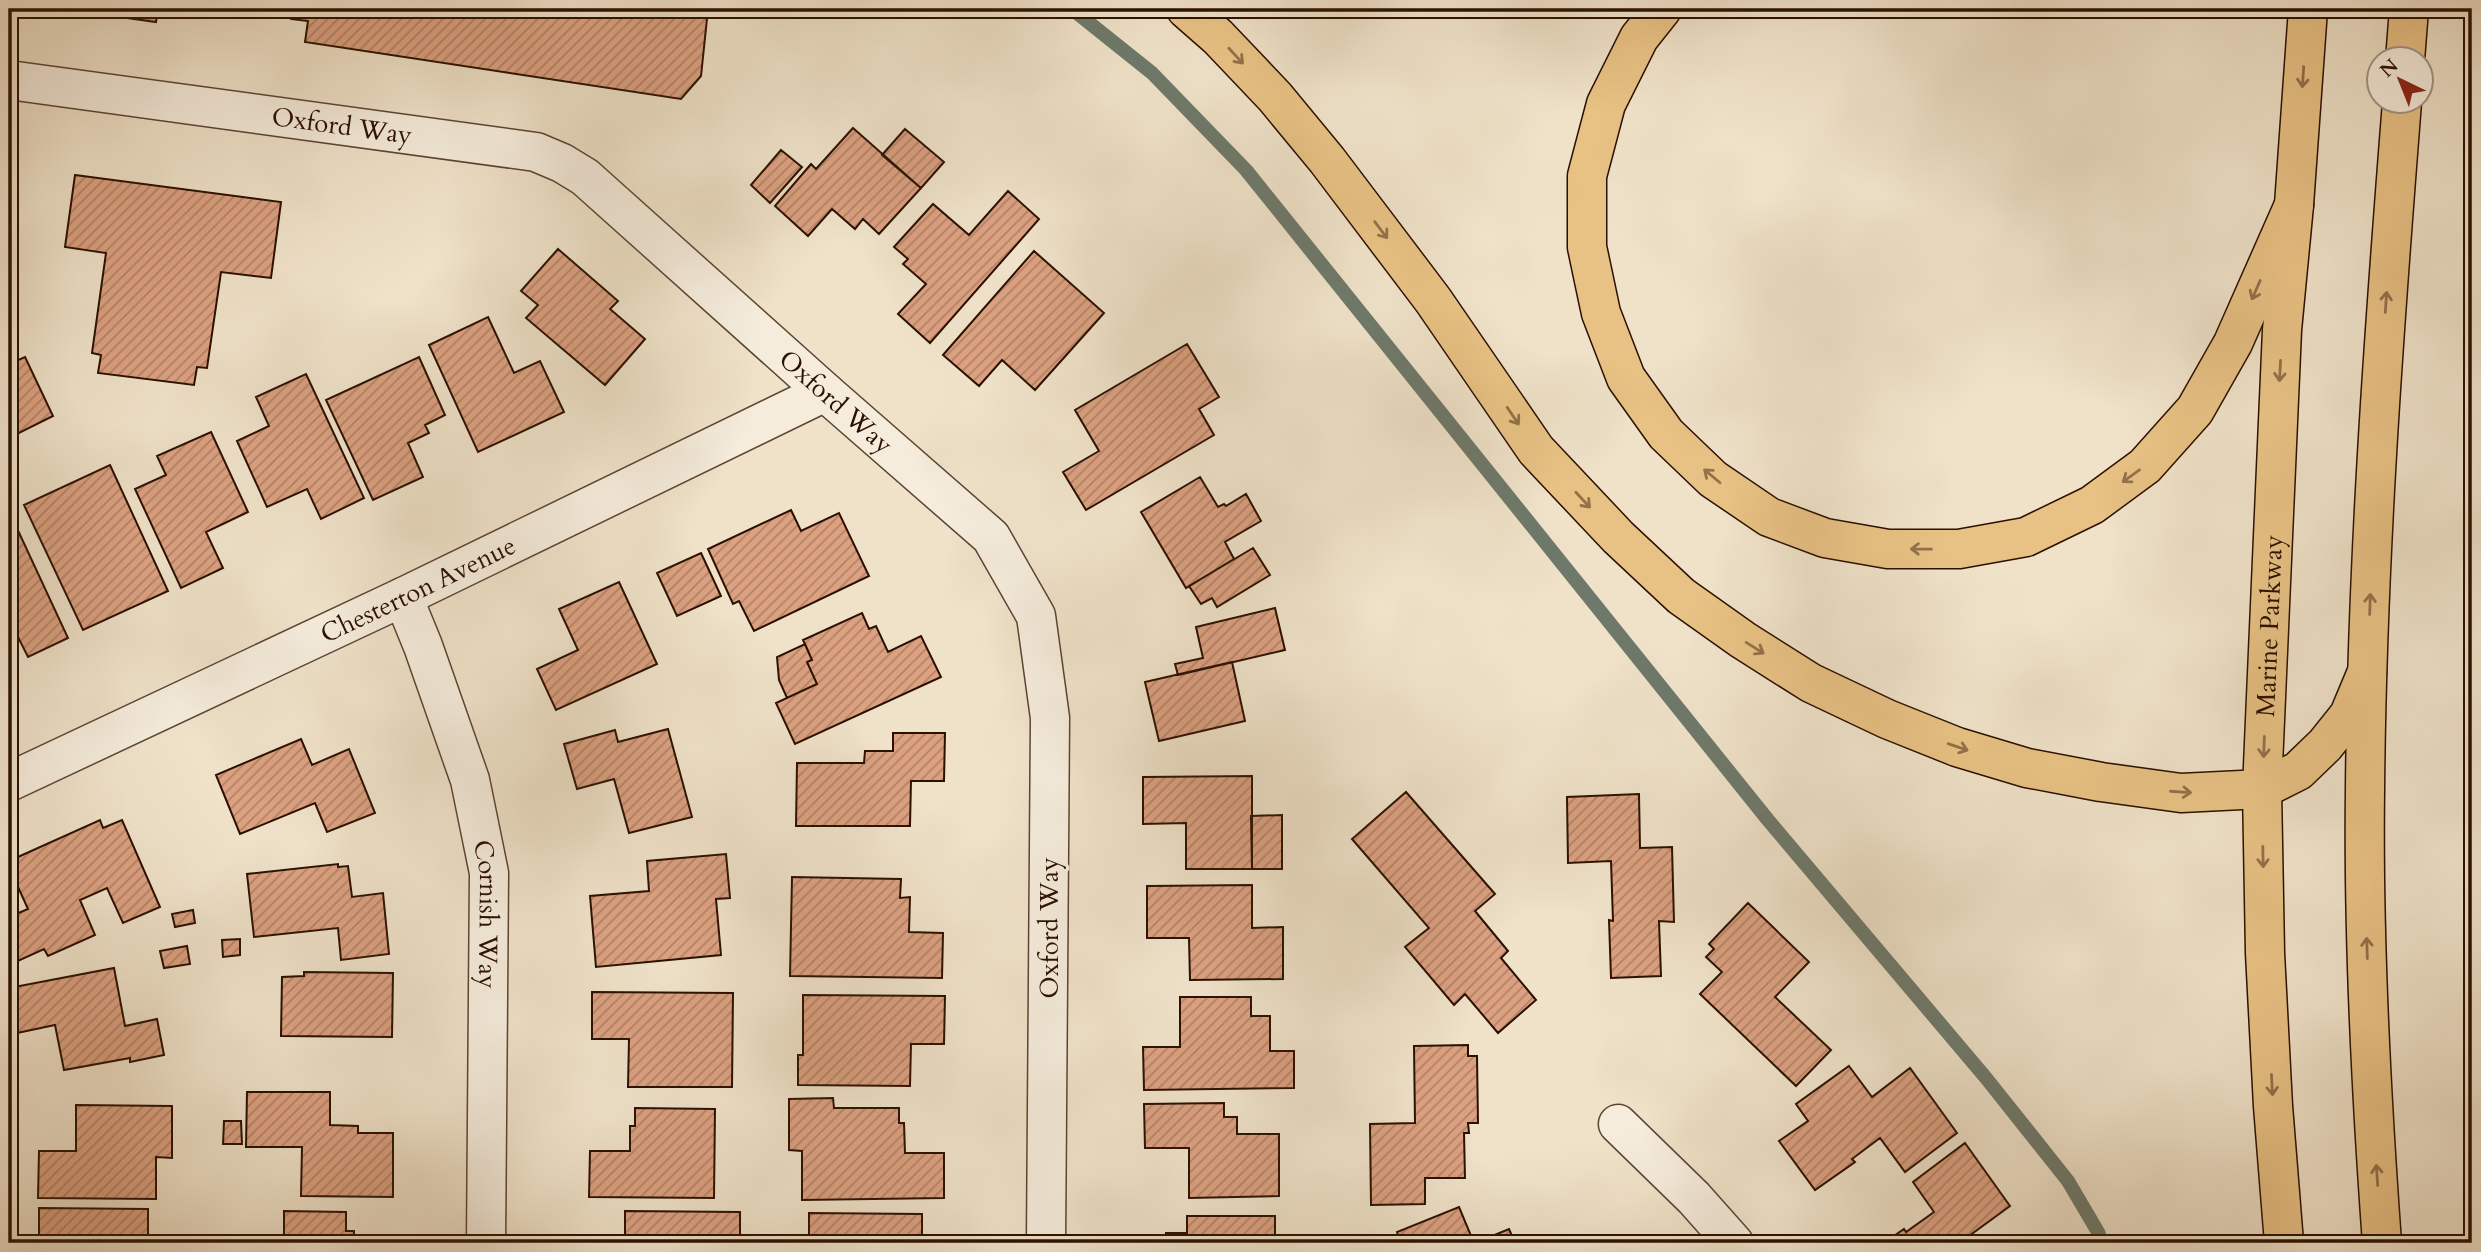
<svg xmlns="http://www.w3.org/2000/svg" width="2481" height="1252" font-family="Cardo,serif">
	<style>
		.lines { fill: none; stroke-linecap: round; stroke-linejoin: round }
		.stream { stroke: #6e796b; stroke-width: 14 }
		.building { fill: url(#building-hatch); stroke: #2b1001; stroke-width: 2 }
		.minor-casing { stroke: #5c4433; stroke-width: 41 }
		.major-casing { stroke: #2b1001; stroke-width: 41 }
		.highway-casing { stroke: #2b1001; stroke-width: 41 }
		.minor { stroke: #f5ecdc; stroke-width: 38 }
		.major { stroke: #e8c184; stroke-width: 38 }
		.highway { stroke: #e8c184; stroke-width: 38 }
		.oneway { stroke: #937149 }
		.labels { text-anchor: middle; stroke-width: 7; stroke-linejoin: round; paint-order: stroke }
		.street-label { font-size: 26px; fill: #2b1001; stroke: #f5ecdc }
	</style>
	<defs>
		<pattern id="building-hatch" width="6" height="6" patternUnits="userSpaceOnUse" patternTransform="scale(1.75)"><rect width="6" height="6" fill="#dca181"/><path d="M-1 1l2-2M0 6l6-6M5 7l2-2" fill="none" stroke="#b38267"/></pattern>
	</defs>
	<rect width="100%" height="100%" fill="#efe2c9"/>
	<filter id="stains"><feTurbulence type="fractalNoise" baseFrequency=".00286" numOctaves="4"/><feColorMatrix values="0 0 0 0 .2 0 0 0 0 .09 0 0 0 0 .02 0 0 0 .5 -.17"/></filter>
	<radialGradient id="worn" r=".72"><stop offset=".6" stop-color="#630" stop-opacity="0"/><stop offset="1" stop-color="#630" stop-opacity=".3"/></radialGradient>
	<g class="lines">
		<path class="stream" d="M 1072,9 L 1152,73 L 1246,170 L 1768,820 L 1986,1078 L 2068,1181 L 2098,1232 L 2102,1243"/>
	</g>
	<path class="building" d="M 63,9 L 158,9 L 156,22 Z
		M 293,9 L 708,9 L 701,76 L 681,99 L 305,42 L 308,21 L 291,19 Z
		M 853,128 L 921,188 L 879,234 L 863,219 L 855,229 L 832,209 L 808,236 L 775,206 L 811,164 L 816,169 Z
		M 905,129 L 944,162 L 921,188 L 882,155 Z
		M 781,150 L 802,167 L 770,203 L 751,185 Z
		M 75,175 L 281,202 L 271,278 L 221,272 L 207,368 L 197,367 L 194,385 L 98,373 L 101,355 L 92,353 L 106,253 L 65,247 Z
		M 1008,191 L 1039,219 L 930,343 L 898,314 L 926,284 L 903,264 L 908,259 L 894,247 L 933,204 L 969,235 Z
		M 558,249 L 618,301 L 610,309 L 645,339 L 605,385 L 526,318 L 538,305 L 521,291 Z
		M 1034,251 L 1104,313 L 1035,390 L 1002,360 L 979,386 L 943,355 Z
		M 488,317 L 514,373 L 540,361 L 564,412 L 478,452 L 429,345 Z
		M 1187,344 L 1219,397 L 1199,409 L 1214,435 L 1086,510 L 1063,472 L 1099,451 L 1075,410 Z
		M 25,357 L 53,416 L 9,438 L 9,364 Z
		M 419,357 L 445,415 L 425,425 L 429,433 L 408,443 L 423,477 L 373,500 L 326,400 Z
		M 306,374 L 364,498 L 321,519 L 307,489 L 267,507 L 237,441 L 269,426 L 256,397 Z
		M 211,432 L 248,512 L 206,532 L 223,568 L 181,588 L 135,489 L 166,475 L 157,456 Z
		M 110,465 L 168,591 L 83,630 L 24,505 Z
		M 1200,477 L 1218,507 L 1224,504 L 1226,506 L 1246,494 L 1261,521 L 1225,542 L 1234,559 L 1186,588 L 1141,512 Z
		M 791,510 L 801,531 L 839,513 L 869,576 L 754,631 L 739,601 L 733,604 L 708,549 Z
		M 15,524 L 68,638 L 28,657 L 11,623 L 9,624 L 9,527 Z
		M 1253,548 L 1270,575 L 1217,607 L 1212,598 L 1201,604 L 1189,586 Z
		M 701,553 L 721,596 L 677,616 L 657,573 Z
		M 619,582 L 657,664 L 556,710 L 537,669 L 578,650 L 559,609 Z
		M 1275,608 L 1285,650 L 1178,675 L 1175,664 L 1203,658 L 1196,627 Z
		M 862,613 L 869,629 L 876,626 L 888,652 L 921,636 L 941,677 L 795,744 L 776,703 L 817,684 L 807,662 L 812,660 L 803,640 Z
		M 805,644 L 812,660 L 807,662 L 817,684 L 787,698 L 779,680 L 777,657 Z
		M 1232,662 L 1245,721 L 1159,741 L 1145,682 Z
		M 668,729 L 692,817 L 629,833 L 614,779 L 577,789 L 564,744 L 615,730 L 618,742 Z
		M 893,733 L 945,733 L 944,781 L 911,781 L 910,826 L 796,826 L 797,763 L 864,763 L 865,751 L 893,751 Z
		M 301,739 L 312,765 L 349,749 L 375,813 L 327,832 L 315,803 L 240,834 L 216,775 Z
		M 1252,776 L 1252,869 L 1186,869 L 1186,823 L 1143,824 L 1143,777 Z
		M 1406,792 L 1495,894 L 1475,911 L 1508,951 L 1501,958 L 1536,1000 L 1498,1033 L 1465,994 L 1454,1005 L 1405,947 L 1429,928 L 1352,839 Z
		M 1639,794 L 1640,848 L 1672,847 L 1674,922 L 1659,921 L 1661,976 L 1611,978 L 1609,920 L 1613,921 L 1611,861 L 1568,863 L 1567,797 Z
		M 1282,815 L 1282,869 L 1252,869 L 1251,816 Z
		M 100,820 L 103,828 L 122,820 L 160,907 L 123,923 L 107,888 L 80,900 L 95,935 L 48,956 L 44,949 L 9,965 L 9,917 L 28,909 L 9,867 L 9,861 Z
		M 726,854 L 730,898 L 716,899 L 721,955 L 596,967 L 590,896 L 649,891 L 647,861 Z
		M 338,864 L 338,867 L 348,866 L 352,897 L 383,893 L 389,954 L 341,960 L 338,928 L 254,937 L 247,874 Z
		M 792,877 L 901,879 L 900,898 L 910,897 L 909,932 L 943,933 L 942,978 L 790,976 Z
		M 1252,885 L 1252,928 L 1283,927 L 1283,979 L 1190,980 L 1189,938 L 1147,938 L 1147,886 Z
		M 1748,903 L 1809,962 L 1775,997 L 1831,1050 L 1796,1086 L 1700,994 L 1722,972 L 1706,957 L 1714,949 L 1709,944 Z
		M 193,910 L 195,923 L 175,927 L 172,914 Z
		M 240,939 L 240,955 L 223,957 L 222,940 Z
		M 187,946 L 190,964 L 164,968 L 160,951 Z
		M 114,968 L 125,1026 L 157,1019 L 164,1055 L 130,1062 L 130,1058 L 64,1070 L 55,1025 L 17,1033 L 9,988 Z
		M 304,972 L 393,973 L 392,1037 L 281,1036 L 282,977 L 304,976 Z
		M 592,992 L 733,993 L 732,1087 L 628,1087 L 629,1039 L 592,1039 Z
		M 803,995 L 945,996 L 944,1044 L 911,1044 L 910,1086 L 798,1085 L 798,1055 L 803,1055 Z
		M 1180,997 L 1251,997 L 1251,1016 L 1270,1016 L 1270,1051 L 1294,1051 L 1294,1088 L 1144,1090 L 1143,1047 L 1180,1047 Z
		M 1468,1045 L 1468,1056 L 1477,1056 L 1478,1123 L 1468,1123 L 1469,1133 L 1464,1133 L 1465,1178 L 1425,1178 L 1425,1204 L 1371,1205 L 1370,1124 L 1415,1123 L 1414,1046 Z
		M 1849,1066 L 1872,1097 L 1910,1068 L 1957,1133 L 1905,1172 L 1880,1138 L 1852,1159 L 1855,1162 L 1815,1190 L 1779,1141 L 1808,1121 L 1796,1104 Z
		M 247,1092 L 330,1092 L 330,1125 L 358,1126 L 358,1133 L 393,1133 L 393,1197 L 301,1196 L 302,1147 L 246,1147 Z
		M 833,1098 L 834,1108 L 899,1108 L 899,1123 L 904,1123 L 905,1153 L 944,1153 L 944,1198 L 802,1200 L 802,1151 L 789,1150 L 789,1099 Z
		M 1224,1103 L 1224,1117 L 1237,1117 L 1237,1134 L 1279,1134 L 1279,1196 L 1189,1198 L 1189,1148 L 1145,1148 L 1144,1104 Z
		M 76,1105 L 172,1106 L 172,1158 L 156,1157 L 156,1199 L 38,1198 L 39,1151 L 76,1151 Z
		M 635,1108 L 715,1109 L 714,1198 L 589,1197 L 590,1151 L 630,1151 L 630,1126 L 635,1126 Z
		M 224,1121 L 241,1121 L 242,1144 L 223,1144 Z
		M 1965,1143 L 2010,1206 L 1969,1236 L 1974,1243 L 1884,1243 L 1904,1229 L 1906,1232 L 1934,1212 L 1913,1182 Z
		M 1459,1207 L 1474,1243 L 1401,1243 L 1397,1232 Z
		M 39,1208 L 148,1209 L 148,1243 L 39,1243 Z
		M 284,1211 L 346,1212 L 346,1231 L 354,1231 L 354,1243 L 284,1243 Z
		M 625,1211 L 740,1212 L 740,1243 L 625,1243 Z
		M 809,1213 L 922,1214 L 922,1243 L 809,1243 Z
		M 1187,1216 L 1275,1216 L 1275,1243 L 1166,1243 L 1166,1233 L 1187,1233 Z
		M 1509,1229 L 1515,1243 L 1475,1243 Z"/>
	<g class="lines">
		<g class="minor-casing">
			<g id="minor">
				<path id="s1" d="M 9,80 L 536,152 L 562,163 L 585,177 L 825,392 L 991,537 L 1036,616 L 1050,718 L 1046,1243"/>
				<path id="s2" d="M 403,597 L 423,646 L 470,780 L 489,873 L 486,1243"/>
				<path id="s3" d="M 9,782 L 403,597 L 825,392"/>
				<path d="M 1618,1124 L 1694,1198 L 1734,1243"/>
			</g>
		</g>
		<g class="major-casing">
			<g id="major">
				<path d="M 2405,60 L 2409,9"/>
				<path id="s4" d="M 2284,1243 L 2273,1106 L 2265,953 L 2262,789 L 2282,330 L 2294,205 L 2308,9"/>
				<path d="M 2382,1243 C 2371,1092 2363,941 2365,790 C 2367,560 2384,331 2402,102"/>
			</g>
		</g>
		<g class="highway-casing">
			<path id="highway" d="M 1186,9 L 1218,37 L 1275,97 L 1327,160 L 1433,300 L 1536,450 L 1618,537 L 1681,596 L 1743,640 L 1811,683 L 1887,719 L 1957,747 L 2027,768 L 2101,782 L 2181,793 L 2262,789 L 2298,771 L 2325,745 L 2349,715 L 2367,672
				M 1662,9 L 1639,38 L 1606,104 L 1587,176 L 1587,247 L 1601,313 L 1626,378 L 1666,434 L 1713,479 L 1769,517 L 1825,538 L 1888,549 L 1959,549 L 2026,537 L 2092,505 L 2145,466 L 2195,410 L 2233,343 L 2294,205"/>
		</g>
		<use href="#minor" class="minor"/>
		<use href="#major" class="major"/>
		<use href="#highway" class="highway"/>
	</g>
	<defs><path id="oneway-shaft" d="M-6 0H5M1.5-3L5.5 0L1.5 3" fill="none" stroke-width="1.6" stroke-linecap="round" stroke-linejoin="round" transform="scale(1.75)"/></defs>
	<g class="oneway">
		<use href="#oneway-shaft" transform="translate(1236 56) rotate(47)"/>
		<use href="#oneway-shaft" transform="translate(2303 77) rotate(94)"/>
		<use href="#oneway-shaft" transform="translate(1381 230) rotate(53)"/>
		<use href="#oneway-shaft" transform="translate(2256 290) rotate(114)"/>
		<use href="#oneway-shaft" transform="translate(2386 302) rotate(-86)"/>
		<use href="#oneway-shaft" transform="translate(2280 371) rotate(93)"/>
		<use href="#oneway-shaft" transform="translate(1513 416) rotate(56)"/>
		<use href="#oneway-shaft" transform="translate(1712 476) rotate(-140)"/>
		<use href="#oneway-shaft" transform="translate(2131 476) rotate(144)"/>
		<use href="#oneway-shaft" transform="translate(1583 500) rotate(47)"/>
		<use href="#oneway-shaft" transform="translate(1921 549) rotate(-179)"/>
		<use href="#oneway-shaft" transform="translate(2370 604) rotate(-88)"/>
		<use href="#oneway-shaft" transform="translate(1755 648) rotate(32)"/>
		<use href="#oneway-shaft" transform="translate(1958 747) rotate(19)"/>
		<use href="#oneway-shaft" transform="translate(2264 747) rotate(92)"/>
		<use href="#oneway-shaft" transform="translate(2181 792) rotate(4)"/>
		<use href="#oneway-shaft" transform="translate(2263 857) rotate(89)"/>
		<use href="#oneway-shaft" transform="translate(2367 948) rotate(-92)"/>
		<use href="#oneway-shaft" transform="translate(2272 1085) rotate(87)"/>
		<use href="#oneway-shaft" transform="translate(2377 1175) rotate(-94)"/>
	</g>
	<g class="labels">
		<g class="street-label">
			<text dy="9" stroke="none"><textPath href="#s1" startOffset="336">Oxford Way</textPath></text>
			<text dy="9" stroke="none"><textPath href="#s1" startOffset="924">Oxford Way</textPath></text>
			<text dy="9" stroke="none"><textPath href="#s3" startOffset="452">Chesterton Avenue</textPath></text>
			<text dy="9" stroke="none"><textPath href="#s4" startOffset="618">Marine Parkway</textPath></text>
			<text dy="9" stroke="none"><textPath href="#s2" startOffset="331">Cornish Way</textPath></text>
			<text transform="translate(1049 928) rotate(-90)" y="9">Oxford Way</text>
		</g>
	</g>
	<rect width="2481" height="1252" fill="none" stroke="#efe2c9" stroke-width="35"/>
	<rect x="10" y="10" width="2460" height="1231" fill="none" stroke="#2b1001" stroke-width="3.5"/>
	<rect x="18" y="18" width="2446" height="1217" fill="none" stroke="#2b1001" stroke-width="2"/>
	<g transform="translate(2400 80) rotate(317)"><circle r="33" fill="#f5ecdc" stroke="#a49484" stroke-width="2"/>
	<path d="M0-5L12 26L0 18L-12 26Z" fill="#8f2418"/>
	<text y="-10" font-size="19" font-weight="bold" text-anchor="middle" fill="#2b1001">N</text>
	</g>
	<rect width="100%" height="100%" filter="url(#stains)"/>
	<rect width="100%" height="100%" fill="url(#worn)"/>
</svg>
